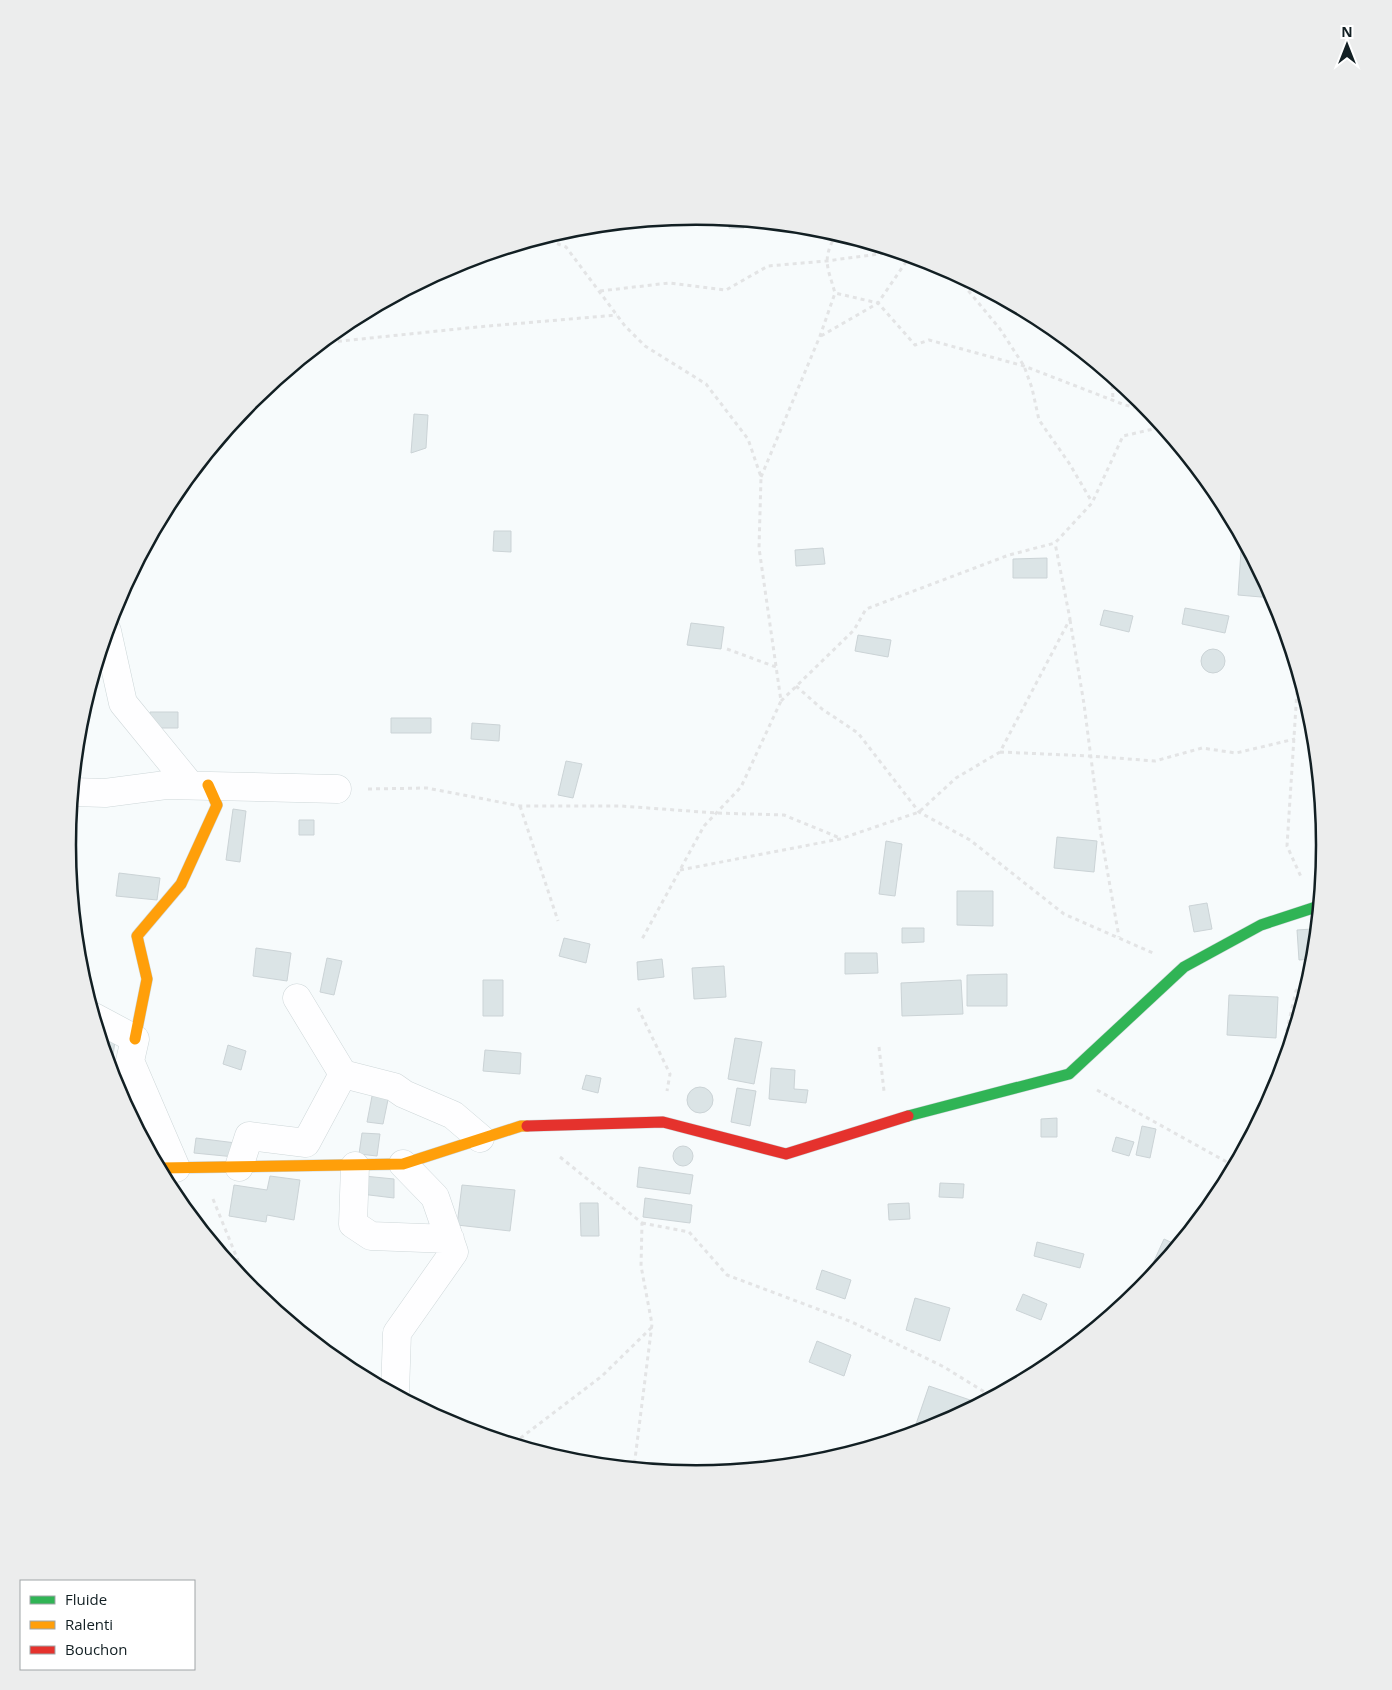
<svg xmlns="http://www.w3.org/2000/svg" width="1392" height="1690" font-family="'Open Sans',sans-serif">
	<style>
		.building { fill: #dbe4e6; stroke: #cbd3d6 }
		.lines { fill: none; stroke-linecap: round; stroke-linejoin: round }
		.street-casing { stroke: #ced7d9; stroke-width: 29 }
		.fast-casing { stroke: #ced7d9; stroke-width: 12 }
		.slow-casing { stroke: #ced7d9; stroke-width: 12 }
		.jam-casing { stroke: #ced7d9; stroke-width: 12 }
		.path { stroke: #e3e4e5; stroke-width: 3; stroke-dasharray: 4 4; stroke-linecap: butt }
		.street { stroke: #fefeff; stroke-width: 28 }
		.fast { stroke: #30b455; stroke-width: 11 }
		.slow { stroke: #ff9f0a; stroke-width: 11 }
		.jam { stroke: #e5322d; stroke-width: 11 }
		.rim { fill: none; stroke: #121f23; stroke-width: 2.5 }
	</style>
	<rect width="100%" height="100%" fill="#f7fbfc"/>
	<path class="building" d="M 729,220 L 745,221 L 744,228 L 729,228 Z
		M 414,414 L 428,415 L 426,448 L 411,453 Z
		M 1235,527 L 1240,536 L 1235,536 Z
		M 494,531 L 511,531 L 511,552 L 493,551 Z
		M 823,548 L 825,564 L 796,566 L 795,550 Z
		M 1241,551 L 1248,552 L 1273,598 L 1238,595 Z
		M 1047,558 L 1047,578 L 1013,578 L 1013,559 Z
		M 1185,608 L 1229,616 L 1225,633 L 1182,624 Z
		M 1104,610 L 1133,616 L 1129,632 L 1100,625 Z
		M 691,623 L 724,627 L 721,649 L 687,645 Z
		M 858,635 L 891,640 L 888,657 L 855,651 Z
		M1201 661a12 12 0 1 1 24 0a12 12 0 1 1-24 0Z
		M 150,712 L 178,712 L 178,728 L 150,728 Z
		M 391,718 L 431,718 L 431,733 L 391,733 Z
		M 472,723 L 500,725 L 499,741 L 471,739 Z
		M 566,761 L 582,764 L 573,798 L 558,795 Z
		M 233,809 L 246,811 L 240,862 L 226,860 Z
		M 299,820 L 314,820 L 314,835 L 299,835 Z
		M 1057,837 L 1097,841 L 1094,872 L 1054,868 Z
		M 886,841 L 902,844 L 895,896 L 879,894 Z
		M 119,873 L 160,878 L 157,900 L 116,896 Z
		M 957,891 L 993,891 L 993,926 L 957,925 Z
		M 1207,903 L 1212,929 L 1194,932 L 1189,906 Z
		M 902,928 L 924,928 L 924,942 L 902,943 Z
		M 1312,929 L 1313,959 L 1299,960 L 1297,930 Z
		M 564,938 L 590,944 L 586,963 L 559,956 Z
		M 256,948 L 291,953 L 287,981 L 253,976 Z
		M 845,953 L 877,953 L 878,973 L 845,974 Z
		M 327,958 L 342,961 L 334,995 L 320,992 Z
		M 662,959 L 664,977 L 638,980 L 637,962 Z
		M 724,966 L 726,997 L 694,999 L 692,968 Z
		M 1007,974 L 1007,1006 L 967,1006 L 967,975 Z
		M 483,980 L 503,980 L 503,1016 L 483,1016 Z
		M 961,980 L 963,1014 L 902,1016 L 901,983 Z
		M 1229,995 L 1278,997 L 1276,1038 L 1227,1035 Z
		M 101,1038 L 115,1040 L 112,1065 L 109,1064 Z
		M 735,1038 L 762,1042 L 754,1084 L 728,1079 Z
		M 228,1045 L 246,1051 L 241,1070 L 223,1064 Z
		M 485,1050 L 521,1053 L 520,1074 L 483,1071 Z
		M 771,1068 L 795,1070 L 794,1089 L 808,1090 L 806,1103 L 769,1099 Z
		M 586,1075 L 601,1078 L 598,1093 L 582,1089 Z
		M 374,1086 L 390,1090 L 383,1124 L 367,1122 Z
		M687 1100a13 13 0 1 1 26 0a13 13 0 1 1-26 0Z
		M 737,1088 L 756,1091 L 750,1126 L 731,1122 Z
		M 1057,1118 L 1057,1137 L 1041,1137 L 1041,1119 Z
		M 1142,1126 L 1156,1129 L 1150,1158 L 1136,1155 Z
		M 362,1133 L 380,1134 L 377,1156 L 359,1154 Z
		M 1116,1137 L 1134,1142 L 1129,1156 L 1112,1151 Z
		M 196,1138 L 236,1143 L 235,1157 L 194,1153 Z
		M673 1156a10 10 0 1 1 20 0a10 10 0 1 1-20 0Z
		M 639,1167 L 693,1175 L 690,1194 L 637,1187 Z
		M 270,1176 L 300,1180 L 294,1220 L 267,1215 L 266,1222 L 229,1216 L 234,1185 L 267,1190 Z
		M 364,1176 L 394,1179 L 394,1198 L 361,1194 Z
		M 940,1183 L 964,1184 L 963,1198 L 939,1197 Z
		M 462,1185 L 515,1190 L 510,1231 L 457,1225 Z
		M 645,1198 L 692,1205 L 690,1223 L 643,1217 Z
		M 580,1203 L 598,1203 L 599,1236 L 581,1236 Z
		M 909,1203 L 910,1219 L 889,1220 L 888,1204 Z
		M 1164,1239 L 1177,1245 L 1147,1282 L 1145,1281 Z
		M 1037,1242 L 1084,1254 L 1080,1268 L 1034,1256 Z
		M 822,1270 L 851,1280 L 845,1299 L 816,1289 Z
		M 1023,1294 L 1047,1304 L 1041,1320 L 1016,1310 Z
		M 915,1298 L 950,1308 L 940,1341 L 906,1330 Z
		M 817,1341 L 851,1355 L 844,1376 L 809,1362 Z
		M 929,1386 L 976,1402 L 975,1405 L 936,1426 L 913,1433 Z"/>
	<g class="lines">
		<g class="street-casing">
			<path id="street" d="M 107,631 L 123,703 L 190,785
				M 73,792 L 105,793 L 166,785 L 337,789
				M 297,998 L 343,1074 L 394,1087 L 404,1094 L 453,1115 L 480,1138
				M 94,1017 L 135,1039 L 130,1061 L 176,1168
				M 355,1166 L 353,1224 L 371,1236 L 450,1239
				M 239,1167 L 249,1136 L 306,1143 L 343,1074
				M 395,1393 L 397,1333 L 454,1252 L 435,1197 L 403,1164"/>
		</g>
		<g class="fast-casing">
			<path id="fast" d="M 908,1116 L 1069,1074 L 1184,967 L 1261,925 L 1319,906"/>
		</g>
		<g class="slow-casing">
			<path id="slow" d="M 135,1039 L 147,979 L 137,936 L 181,884 L 217,805 L 208,785
				M 160,1168 L 403,1164 L 521,1126 L 527,1126"/>
		</g>
		<g class="jam-casing">
			<path id="jam" d="M 527,1126 L 663,1122 L 786,1154 L 908,1116"/>
		</g>
		<path class="path" d="M 836,234 C 822,260 827,265 835,293 L 878,303 L 915,345 L 929,340 L 1024,366 L 1125,405 L 1148,410
			M 542,238 L 566,247 L 625,326 L 645,346 L 706,384 L 748,439 L 761,477 L 759,548 L 781,701 L 741,787 L 704,826 L 641,941
			M 938,265 L 962,283 L 1000,329 L 1024,366 L 1032,388 L 1039,420 L 1069,463 L 1092,502
			M 600,291 L 669,283 L 726,290 L 768,266 L 826,261 L 894,252
			M 821,336 L 878,303 L 910,256
			M 322,343 L 477,327 L 617,315
			M 1112,377 L 1113,401
			M 761,477 L 820,336 L 835,293
			M 1070,620 L 1084,704 L 1101,835 L 1119,937
			M 727,649 L 776,667
			M 1298,675 L 1287,846 L 1302,879
			M 796,686 L 822,709 L 858,733 L 919,812 L 970,840 L 1064,914 L 1153,953
			M 781,701 L 854,630 L 866,609 L 1009,555 L 1055,543 L 1092,503 L 1123,436 L 1162,427
			M 1000,752 L 1090,756 L 1155,761 L 1202,748 L 1236,753 L 1295,739
			M 368,789 L 427,788 L 520,806 L 621,806 L 716,813 L 784,815 L 840,838
			M 520,806 L 558,921
			M 680,870 L 840,839 L 919,812 L 956,778 L 1000,752 L 1070,619 L 1055,543
			M 638,1008 L 670,1074 L 667,1091
			M 879,1047 L 884,1091
			M 1097,1090 L 1234,1166
			M 1272,1094 L 1296,991 L 1310,975
			M 560,1157 L 642,1223 L 641,1266 L 652,1324 L 634,1467
			M 213,1199 L 239,1263 L 238,1273
			M 642,1223 L 689,1232 L 727,1275 L 852,1322 L 944,1367 L 991,1396
			M 514,1443 L 602,1376 L 651,1328"/>
		<use href="#street" class="street"/>
		<use href="#fast" class="fast"/>
		<use href="#slow" class="slow"/>
		<use href="#jam" class="jam"/>
	</g>
	<path d="M0 0H1392V1690H0ZM76 845a620 620 0 1 1 1240 0a620 620 0 1 1-1240 0Z" fill="#eceded" fill-rule="evenodd"/>
	<path class="rim" d="M76 845a620 620 0 1 1 1240 0a620 620 0 1 1-1240 0Z"/>
	<rect x="20" y="1580" width="175" height="90" fill="#ffffff" stroke="#a0a5a7"/>
	<rect x="30" y="1596" width="25" height="8" fill="#30b455" stroke="#a0a5a7"/>
	<text x="65" y="1605" font-size="15" fill="#121f23">Fluide</text>
	<rect x="30" y="1621" width="25" height="8" fill="#ff9f0a" stroke="#a0a5a7"/>
	<text x="65" y="1630" font-size="15" fill="#121f23">Ralenti</text>
	<rect x="30" y="1646" width="25" height="8" fill="#e5322d" stroke="#a0a5a7"/>
	<text x="65" y="1655" font-size="15" fill="#121f23">Bouchon</text>
	<g transform="translate(1347 45)" stroke="#ffffff" stroke-width="4" paint-order="stroke">
	<path d="M0-4L9 19L0 12L-9 19Z" fill="#121f23"/>
	<text y="-8" font-size="14" font-weight="bold" text-anchor="middle" fill="#121f23">N</text>
	</g>
</svg>
